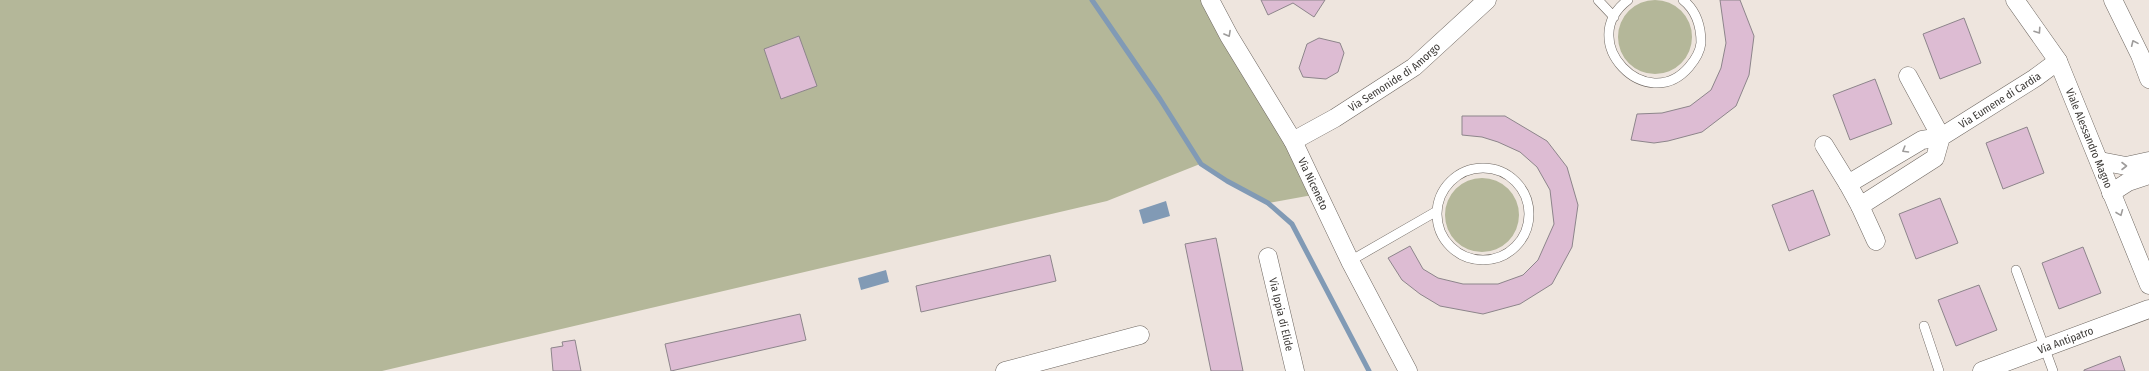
<svg xmlns="http://www.w3.org/2000/svg" width="2149" height="371" font-family="'Fira Sans Condensed',sans-serif">
	<style>
		.green { fill: #b4b799 }
		.water { fill: #819ab5 }
		.lines { fill: none; stroke-linecap: round; stroke-linejoin: round }
		.stream { stroke: #819ab5; stroke-width: 5 }
		.building { fill: #ddbcd3; stroke: #8d858b }
		.service-casing { stroke: #6e6761; stroke-width: 10 }
		.minor-casing { stroke: #6e6761; stroke-width: 19 }
		.service { stroke: #fff; stroke-width: 9 }
		.minor { stroke: #fff; stroke-width: 18 }
		.oneway { stroke: #9e9c9b }
		.labels { text-anchor: middle; stroke-width: 3; stroke-linejoin: round; paint-order: stroke }
		.street-label { font-size: 11px; fill: #3d3a37; stroke: #fff }
	</style>
	<rect width="100%" height="100%" fill="#eee5de"/>
	<path class="green" d="M1618 37a37 37 0 1 1 74 0a37 37 0 1 1-74 0Z
		M 0,0 L 1210,0 L 1318,194 L 1268,203 L 1200,164 L 1107,201 L 382,371 L 0,371 Z
		M1445 215a37 37 0 1 1 74 0a37 37 0 1 1-74 0Z"/>
	<path class="water" d="M 1166,201 L 1170,216 L 1143,224 L 1139,210 Z
		M 886,270 L 889,282 L 861,290 L 858,278 Z"/>
	<g class="lines">
		<path class="stream" d="M 1092,0 L 1160,99 L 1201,164 L 1227,181 L 1268,203 L 1292,224 L 1369,371"/>
	</g>
	<path class="building" d="M 1261,0 L 1325,0 L 1314,17 L 1293,3 L 1268,15 Z
		M 1720,0 L 1740,0 L 1754,36 L 1749,75 L 1736,106 L 1702,132 L 1668,141 L 1654,143 L 1631,140 L 1637,114 L 1662,113 L 1690,106 L 1711,90 L 1721,68 L 1726,43 Z
		M 1964,18 L 1981,63 L 1940,79 L 1923,34 Z
		M 799,36 L 817,86 L 781,99 L 764,49 Z
		M 1319,38 L 1340,43 L 1344,53 L 1338,72 L 1326,79 L 1303,77 L 1299,68 L 1307,44 Z
		M 1875,79 L 1892,124 L 1850,140 L 1833,95 Z
		M 1462,116 L 1505,116 L 1547,141 L 1567,167 L 1578,205 L 1572,247 L 1552,284 L 1520,304 L 1483,314 L 1440,306 L 1420,294 L 1402,280 L 1388,258 L 1410,246 L 1423,269 L 1438,278 L 1463,284 L 1498,284 L 1523,275 L 1538,260 L 1554,224 L 1550,190 L 1537,167 L 1520,152 L 1498,142 L 1482,137 L 1462,135 Z
		M 2027,127 L 2044,173 L 2003,189 L 1986,143 Z
		M 1813,190 L 1830,235 L 1789,251 L 1772,205 Z
		M 1940,198 L 1958,243 L 1916,259 L 1899,214 Z
		M 1216,238 L 1243,371 L 1211,371 L 1185,244 Z
		M 2083,247 L 2101,293 L 2059,309 L 2042,263 Z
		M 1050,255 L 1056,281 L 921,312 L 916,286 Z
		M 1979,285 L 1997,330 L 1956,346 L 1938,300 Z
		M 800,314 L 806,340 L 671,371 L 665,344 Z
		M 575,340 L 581,371 L 553,371 L 551,348 L 563,346 L 562,342 Z
		M 2120,356 L 2125,371 L 2084,371 L 2084,370 Z"/>
	<g class="lines">
		<g class="service-casing">
			<path id="service" d="M 1598,0 L 1614,17
				M 1628,0 C 1574,41 1647,116 1689,67 C 1695,60 1700,52 1701,43 C 1701,26 1697,11 1683,0
				M1437 214a46 46 0 1 1 92 0a46 46 0 1 1-92 0Z
				M 1350,261 L 1437,211
				M 2016,270 L 2053,371
				M 1924,326 L 1939,371"/>
		</g>
		<g class="minor-casing">
			<g id="minor">
				<path id="s1" d="M 1210,0 L 1229,36 L 1293,141 L 1350,261 L 1408,371"/>
				<path id="s2" d="M 2015,0 L 2058,61 L 2149,285"/>
				<path d="M 2113,0 L 2140,55 L 2149,79"/>
				<path id="s3" d="M 1908,76 L 1941,137 L 1935,158 L 1860,206 L 1848,184 L 1922,140 L 1941,137 L 2035,78 L 2058,61"/>
				<path id="s4" d="M 1293,141 L 1335,118 L 1414,67 L 1487,0"/>
				<path d="M 1824,145 L 1848,184"/>
				<path d="M 2100,161 L 2126,166 L 2149,161"/>
				<path d="M 2111,193 L 2128,182 L 2149,175"/>
				<path d="M 1860,206 L 1876,241"/>
				<path id="s5" d="M 1268,257 L 1295,371"/>
				<path d="M 1005,371 L 1140,335"/>
				<path id="s6" d="M 1982,371 L 2149,309"/>
			</g>
		</g>
		<use href="#service" class="service"/>
		<use href="#minor" class="minor"/>
	</g>
	<defs><path id="oneway-chevron" d="M-2-3.5L2.5 0L-2 3.5" fill="none" stroke-width="1.6" stroke-linecap="round" stroke-linejoin="round"/></defs>
	<g class="oneway">
		<use href="#oneway-chevron" transform="translate(2038 31) rotate(56)"/>
		<use href="#oneway-chevron" transform="translate(1228 34) rotate(61)"/>
		<use href="#oneway-chevron" transform="translate(2134 43) rotate(-114)"/>
		<use href="#oneway-chevron" transform="translate(1905 150) rotate(149)"/>
		<use href="#oneway-chevron" transform="translate(2124 166)"/>
		<use href="#oneway-chevron" transform="translate(2120 213) rotate(68)"/>
	</g>
	<g class="labels">
		<g class="street-label">
			<text dy="4" stroke="none"><textPath href="#s4" startOffset="120">Via Semonide di Amorgo</textPath></text>
			<text dy="4" stroke="none"><textPath href="#s3" startOffset="380">Via Eumene di Cardia</textPath></text>
			<text dy="4" stroke="none"><textPath href="#s2" startOffset="158">Viale Alessandro Magno</textPath></text>
			<text dy="4" stroke="none"><textPath href="#s1" startOffset="211">Via Niceneto</textPath></text>
			<text dy="4" stroke="none"><textPath href="#s5" startOffset="59">Via Ippia di Elide</textPath></text>
			<text dy="4" stroke="none"><textPath href="#s6" startOffset="89">Via Antipatro</textPath></text>
		</g>
	</g>
</svg>
